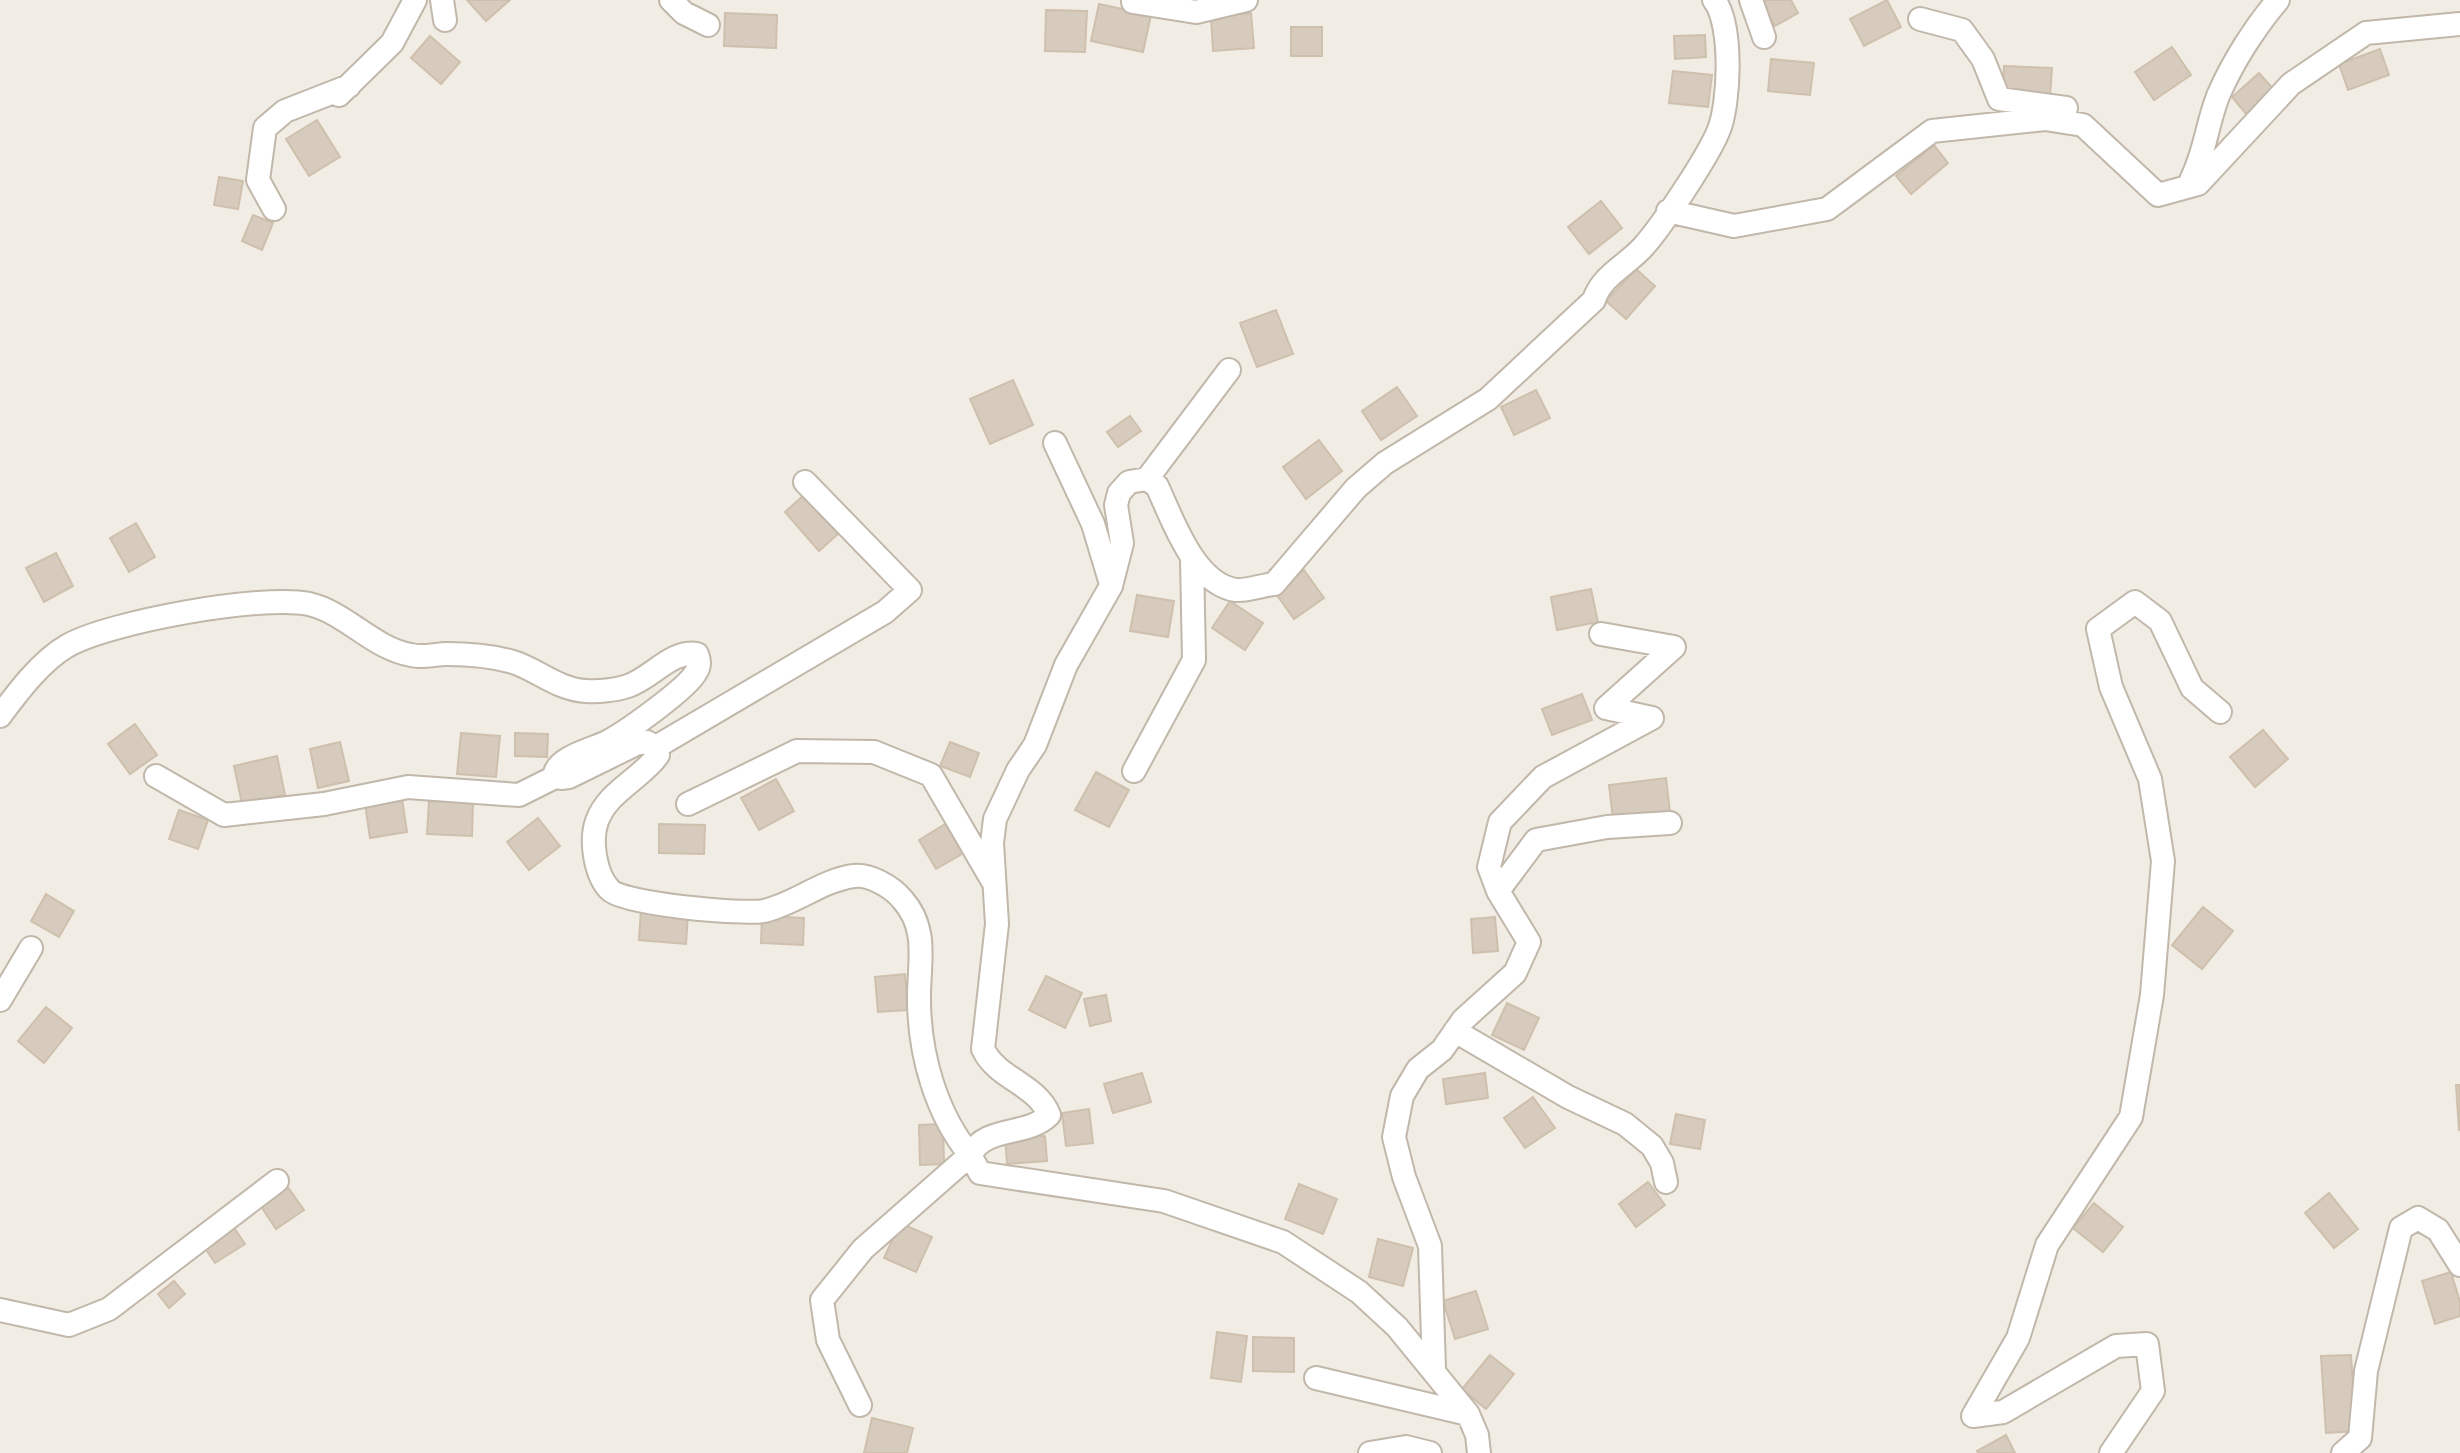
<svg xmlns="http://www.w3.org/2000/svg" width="2460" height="1453" font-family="'Fira Sans Condensed',sans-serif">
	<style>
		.building { fill: #d7cbbd; stroke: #cec0ad; stroke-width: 2 }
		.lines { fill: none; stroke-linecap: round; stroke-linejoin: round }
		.minor-casing { stroke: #c1b7aa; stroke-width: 26 }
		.minor { stroke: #fff; stroke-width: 22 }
	</style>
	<rect width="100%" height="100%" fill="#f2ede4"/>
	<path class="building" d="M 467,0 L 510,0 L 486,21 Z
		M 1760,0 L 1791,0 L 1798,13 L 1775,26 Z
		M 1887,0 L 1901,27 L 1864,46 L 1850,19 Z
		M 1099,4 L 1151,15 L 1143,52 L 1091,41 Z
		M 1046,10 L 1087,11 L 1085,52 L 1045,51 Z
		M 725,13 L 777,15 L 776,48 L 724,46 Z
		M 1251,13 L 1254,48 L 1213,51 L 1211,17 Z
		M 1291,27 L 1322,27 L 1322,56 L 1291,56 Z
		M 1705,35 L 1706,57 L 1675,59 L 1674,36 Z
		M 430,36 L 460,62 L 441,84 L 411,58 Z
		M 2172,47 L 2191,75 L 2154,100 L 2135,72 Z
		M 2380,49 L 2389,75 L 2348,90 L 2339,64 Z
		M 1771,59 L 1814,63 L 1810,95 L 1768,91 Z
		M 2004,66 L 2052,68 L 2050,97 L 2003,95 Z
		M 1673,71 L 1712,75 L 1708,107 L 1669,103 Z
		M 2259,73 L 2276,92 L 2248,116 L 2232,97 Z
		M 317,120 L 340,157 L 309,176 L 286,139 Z
		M 1934,145 L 1948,163 L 1911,194 L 1896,176 Z
		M 219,177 L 243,181 L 238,209 L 214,205 Z
		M 1601,201 L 1622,228 L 1589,254 L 1568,227 Z
		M 253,215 L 273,223 L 262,250 L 242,241 Z
		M 1636,269 L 1655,286 L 1626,319 L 1606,301 Z
		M 1276,310 L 1293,354 L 1257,367 L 1240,323 Z
		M 1013,380 L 1033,425 L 990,444 L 970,399 Z
		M 1397,387 L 1417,416 L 1381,440 L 1362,411 Z
		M 1536,390 L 1550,418 L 1514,435 L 1501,407 Z
		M 1130,416 L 1141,431 L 1118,447 L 1107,432 Z
		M 1319,440 L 1342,471 L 1306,499 L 1283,467 Z
		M 804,495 L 838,534 L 819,551 L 785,512 Z
		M 136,523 L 155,557 L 129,572 L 110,538 Z
		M 56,553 L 73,586 L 44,602 L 26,568 Z
		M 1304,570 L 1324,598 L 1294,619 L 1274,591 Z
		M 1591,589 L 1598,622 L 1557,630 L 1551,597 Z
		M 1137,595 L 1174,601 L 1168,637 L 1130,631 Z
		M 1230,601 L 1263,623 L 1245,650 L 1212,628 Z
		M 1582,694 L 1592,720 L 1552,735 L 1542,709 Z
		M 135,724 L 157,755 L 130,774 L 108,744 Z
		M 2263,730 L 2288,759 L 2255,787 L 2230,757 Z
		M 461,733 L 500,736 L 496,777 L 457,774 Z
		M 515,733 L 548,734 L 547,757 L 515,756 Z
		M 340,742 L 349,781 L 318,788 L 310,749 Z
		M 950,742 L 979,753 L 970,777 L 940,766 Z
		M 277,756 L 285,795 L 242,804 L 234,766 Z
		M 1096,772 L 1129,790 L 1109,827 L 1075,810 Z
		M 1666,778 L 1670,812 L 1613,819 L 1609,785 Z
		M 776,779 L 794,811 L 759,830 L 741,798 Z
		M 402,799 L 407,832 L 370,838 L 365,804 Z
		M 429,801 L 473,803 L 472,836 L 427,834 Z
		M 179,810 L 208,820 L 198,849 L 169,839 Z
		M 538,818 L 560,846 L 529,870 L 507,842 Z
		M 947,823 L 964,853 L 936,869 L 919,840 Z
		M 659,824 L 705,825 L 704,854 L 659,853 Z
		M 46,894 L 74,911 L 59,937 L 31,921 Z
		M 2203,907 L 2233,931 L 2202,969 L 2172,945 Z
		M 641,909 L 688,913 L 686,944 L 639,940 Z
		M 762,916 L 804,918 L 803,945 L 761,943 Z
		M 1495,917 L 1498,951 L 1473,953 L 1471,919 Z
		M 905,974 L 908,1010 L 878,1012 L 875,977 Z
		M 1046,976 L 1082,993 L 1065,1028 L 1029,1010 Z
		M 1106,995 L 1111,1021 L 1090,1026 L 1084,999 Z
		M 1507,1003 L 1539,1018 L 1524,1050 L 1492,1035 Z
		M 46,1007 L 72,1028 L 44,1063 L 18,1041 Z
		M 1142,1073 L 1151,1102 L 1113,1113 L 1104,1084 Z
		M 1485,1073 L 1488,1098 L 1446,1104 L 1443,1079 Z
		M 2456,1085 L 2460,1085 L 2460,1130 L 2459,1130 Z
		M 1533,1097 L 1555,1128 L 1525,1148 L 1504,1118 Z
		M 1089,1109 L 1093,1143 L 1066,1146 L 1062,1113 Z
		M 1676,1114 L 1705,1120 L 1700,1149 L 1670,1144 Z
		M 943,1124 L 944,1164 L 920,1165 L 919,1125 Z
		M 1045,1136 L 1047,1161 L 1007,1164 L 1005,1138 Z
		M 1648,1182 L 1665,1205 L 1636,1227 L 1619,1204 Z
		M 1299,1184 L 1337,1199 L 1323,1234 L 1285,1219 Z
		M 287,1186 L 304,1210 L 276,1229 L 260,1205 Z
		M 2329,1193 L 2358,1229 L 2334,1248 L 2305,1213 Z
		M 2094,1203 L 2123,1227 L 2103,1252 L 2073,1228 Z
		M 900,1223 L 932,1237 L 916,1272 L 884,1258 Z
		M 233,1226 L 245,1244 L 215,1263 L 203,1245 Z
		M 1378,1239 L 1413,1248 L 1403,1286 L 1369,1277 Z
		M 2451,1272 L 2460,1302 L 2460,1316 L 2435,1324 L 2422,1281 Z
		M 174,1281 L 185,1294 L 169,1308 L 158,1294 Z
		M 1476,1291 L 1488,1329 L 1455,1339 L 1443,1301 Z
		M 1217,1332 L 1247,1336 L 1241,1382 L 1211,1378 Z
		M 1253,1337 L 1294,1338 L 1294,1372 L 1253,1371 Z
		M 1490,1355 L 1514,1374 L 1486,1409 L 1462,1389 Z
		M 2351,1355 L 2356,1431 L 2326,1433 L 2321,1356 Z
		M 872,1418 L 913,1428 L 907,1453 L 864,1453 Z
		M 2006,1435 L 2015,1453 L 1978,1453 L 1977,1451 Z"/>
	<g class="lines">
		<g class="minor-casing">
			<path id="minor" d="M 442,0 L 445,20
				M 671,0 L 684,13 L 708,25
				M 1751,0 L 1764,37
				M 1133,2 L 1196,12 L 1246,0
				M 1920,19 L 1962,30 L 1983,59 L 1999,99 L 2066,108
				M 339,95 L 392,43 L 415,0
				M 2191,180 C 2205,153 2207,124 2218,96 C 2232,63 2255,27 2278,0
				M 274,209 L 258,180 L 265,128 L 285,111 L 349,86
				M 1668,211 L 1734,226 L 1827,209 L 1932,131 L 2045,119 L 2083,125 L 2158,195 L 2198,184 L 2291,84 L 2366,33 L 2460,24
				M 1055,443 L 1093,524 L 1111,584
				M 1147,479 L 1229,370
				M 0,716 C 17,693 41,661 67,646 C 108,622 263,594 309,604 C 347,613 372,648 411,655 C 423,658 435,654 447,654 C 469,654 492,656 513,662 C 538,670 559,690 586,691 C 598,692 616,690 628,686 C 652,678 671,650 697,654 C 700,661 700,666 696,672 C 688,688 625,733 607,742 C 593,749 559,757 555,773 L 561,778 L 569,777 L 636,744 L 647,742 L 656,747 L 658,755 C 641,779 608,791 597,821 C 590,840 595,875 610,890 C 623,904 743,915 764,911 C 795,904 822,880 854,876 C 870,874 892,887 902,899 C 930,930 918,965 919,1003 C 920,1056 936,1113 970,1155 L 863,1249 L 822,1300 L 828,1340 L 860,1405
				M 656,747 L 885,612 L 910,590 L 805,482
				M 1134,771 L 1194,660 L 1192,559
				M 156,776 L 224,815 L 324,804 L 408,787 L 519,795 L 557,776
				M 688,804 L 797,751 L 874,752 L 931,775 L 992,880
				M 1498,891 L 1536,840 L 1607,827 L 1670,823
				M 0,1000 L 31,948
				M 1455,1031 L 1568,1097 L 1625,1124 L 1652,1146 L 1662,1163 L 1666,1182
				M 0,1310 L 69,1325 L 109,1309 L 277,1181
				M 1434,1369 L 1430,1246 L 1404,1177 L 1394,1137 L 1402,1096 L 1418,1069 L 1442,1050 L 1463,1020 L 1515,973 L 1529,942 L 1498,891 L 1489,867 L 1500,822 L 1543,777 L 1652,718 L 1606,708 L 1674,647 L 1601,634
				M 1316,1378 L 1468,1414
				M 1370,1453 L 1406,1447 L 1430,1453
				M 1479,1453 L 1477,1435 L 1468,1414 L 1397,1327 L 1359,1292 L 1283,1242 L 1164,1201 L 980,1173 L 970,1155 C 986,1125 1027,1137 1049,1115 C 1037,1084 997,1079 983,1049 L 997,924 L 992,843 L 995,819 L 1018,770 L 1035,745 L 1066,665 L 1111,586 L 1122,543 L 1116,505 L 1119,493 L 1129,482 L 1147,479 L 1157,486 C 1172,518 1194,584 1236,590 C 1247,591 1263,585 1274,584 L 1356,488 L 1385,463 L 1488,399 L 1594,300 C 1601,276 1627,265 1643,247 C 1662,226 1707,158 1718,132 C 1730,105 1733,24 1714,0
				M 2111,1453 L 2153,1391 L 2147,1344 L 2116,1346 L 2003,1412 L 1973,1416 L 2018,1338 L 2047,1245 L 2131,1117 L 2152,995 L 2163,861 L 2150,779 L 2111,687 L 2098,629 L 2135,602 L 2160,621 L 2192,688 L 2220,712
				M 2343,1453 L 2360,1438 L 2366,1371 L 2401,1228 L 2418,1218 L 2438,1230 L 2460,1265"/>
		</g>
		<use href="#minor" class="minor"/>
	</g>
</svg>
